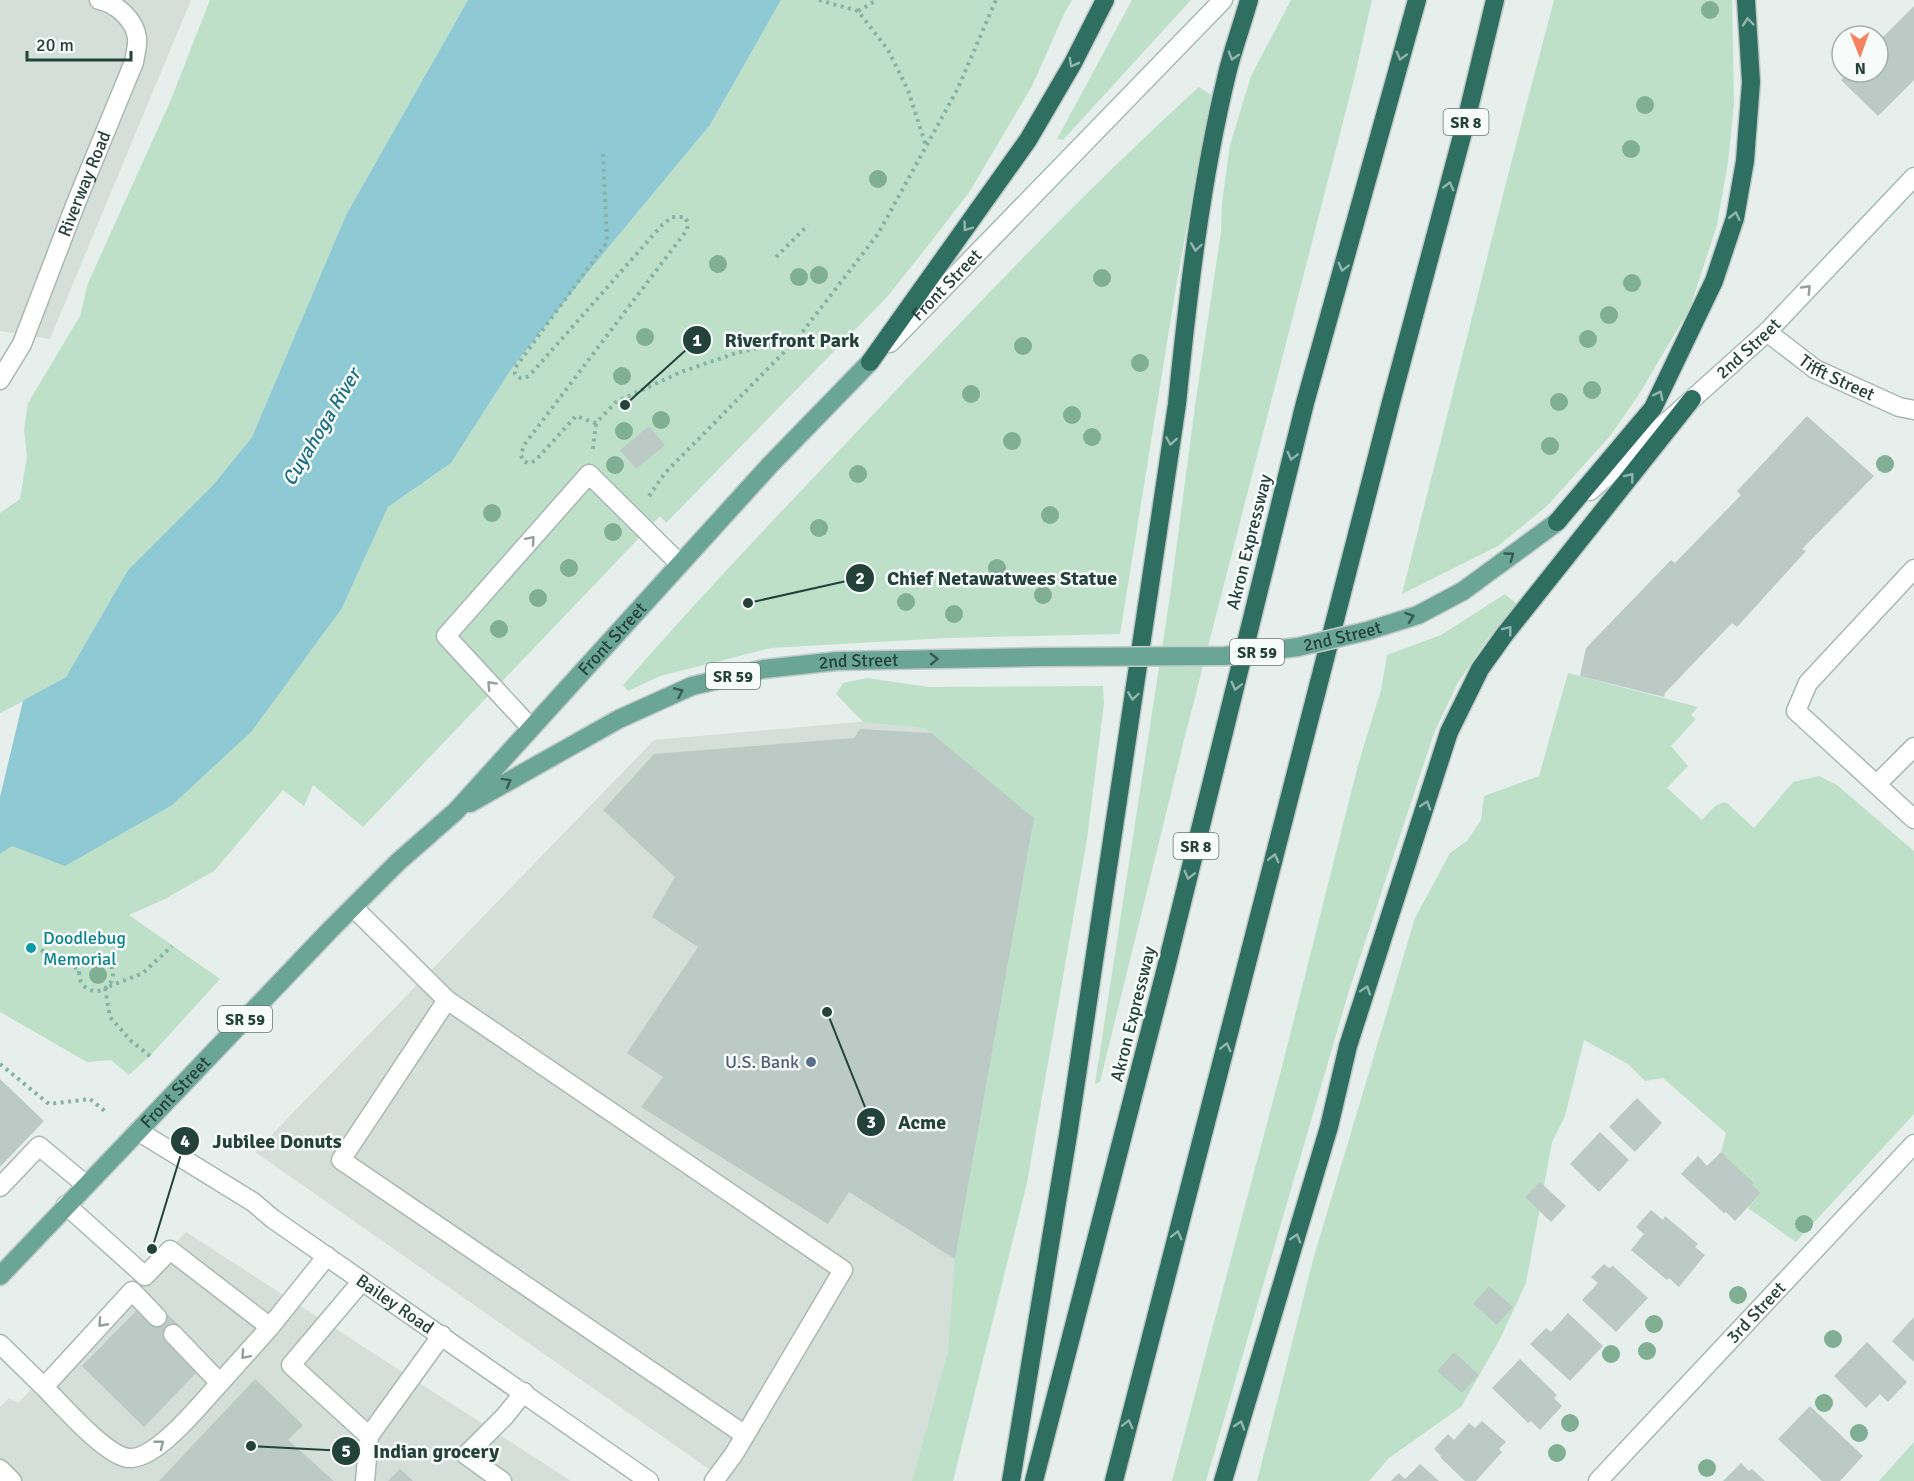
<svg xmlns="http://www.w3.org/2000/svg" width="1914" height="1481" font-family="Signika,sans-serif">
	<style>
		.built { fill: #d4dfda }
		.green { fill: #bfe0c8 }
		.water { fill: #8ec9d4 }
		.pier { fill: #e6efeb }
		.building { fill: #bbcac4 }
		.lines { fill: none; stroke-linecap: round; stroke-linejoin: round }
		.service-casing { stroke: #a8b8b2; stroke-width: 21 }
		.minor-casing { stroke: #a8b8b2; stroke-width: 21 }
		.tertiary-casing { stroke: #a8b8b2; stroke-width: 21 }
		.secondary-casing { stroke: #a4bbb3; stroke-width: 21 }
		.primary-casing { stroke: #c2cac8; stroke-width: 21 }
		.motorway-casing { stroke: #c2cac8; stroke-width: 21 }
		.path { stroke: #86b3a5; stroke-width: 4; stroke-dasharray: 3 4.5; stroke-linecap: butt }
		.service { stroke: #fff; stroke-width: 18 }
		.minor { stroke: #fff; stroke-width: 18 }
		.tertiary { stroke: #fff; stroke-width: 18 }
		.secondary { stroke: #fff; stroke-width: 18 }
		.primary { stroke: #6aa596; stroke-width: 18 }
		.motorway { stroke: #2f6f62; stroke-width: 18 }
		.primary-bridge-casing { stroke: #c2cac8; stroke-width: 21; stroke-linecap: butt }
		.primary-bridge { stroke: #6aa596; stroke-width: 18 }
		.tree { fill: #80af93 }
		.oneway { stroke: #93b5ae }
		.oneway2 { stroke: #92a09c }
		.oneway3 { stroke: #365b51 }
		.culture-dot { fill: #0f9aa8; stroke: #f7fbf9; stroke-width: 2 }
		.service-dot { fill: #5c6f8a; stroke: #f7fbf9; stroke-width: 2 }
		.labels { text-anchor: middle; stroke-width: 5; stroke-linejoin: round; paint-order: stroke }
		.shield { fill: #f7fbf9; stroke: #637a73; stroke-width: 1.5 }
		.shield-label { font-size: 16px; font-weight: bold; fill: #24423a }
		.street-label { font-size: 18px; fill: #24423a; stroke: #f7fbf9 }
		.culture-label { font-size: 18px; fill: #0d838f; stroke: #f7fbf9; text-anchor: start }
		.service-label { font-size: 18px; fill: #4e5e75; stroke: #f7fbf9; text-anchor: end }
		.water-label { font-size: 20px; font-style: italic; fill: #1c6f80; stroke: #f7fbf9 }
		.leader { fill: none; stroke: #24423a; stroke-width: 2 }
		.callout-dot { fill: #24423a; stroke: #f7fbf9; stroke-width: 2 }
		.mark-label { font-size: 18px; text-anchor: middle; font-weight: bold; fill: #fff }
		.callout-label { font-size: 20px; text-anchor: middle; font-weight: bold; fill: #24423a; stroke: #f7fbf9; stroke-width: 5; stroke-linejoin: round; paint-order: stroke }
	</style>
	<rect width="100%" height="100%" fill="#e6efeb"/>
	<path class="built" d="M 0,0 L 191,0 L 50,339 L 0,331 Z
		M 939,715 L 1052,813 L 923,1481 L 726,1481 L 255,1152 L 654,740 Z
		M 186,1232 L 571,1481 L 0,1481 L 0,1407 L 9,1398 L 18,1403 Z"/>
	<path class="green" d="M 210,0 L 468,0 L 346,215 L 252,437 L 214,484 L 128,570 L 66,677 L 0,713 L 0,513 L 20,499 L 27,456 L 24,429 L 28,403 L 80,316 L 88,283 L 170,102 Z
		M 781,0 L 1072,0 L 1065,12 L 1032,86 L 970,191 L 930,243 L 887,297 L 666,523 L 660,516 L 363,827 L 313,785 L 304,806 L 283,790 L 214,871 L 165,899 L 129,915 L 220,979 L 150,1056 L 129,1075 L 111,1060 L 87,1062 L 0,1012 L 0,854 L 342,608 L 388,507 L 451,463 L 512,368 L 588,272 L 710,125 Z
		M 1132,0 L 1191,0 L 1063,140 L 1057,139 Z
		M 1291,0 L 1372,0 L 1354,79 L 1185,736 L 1100,1082 L 1095,1084 L 1170,596 L 1195,406 L 1221,232 L 1222,202 L 1230,145 L 1251,76 Z
		M 1554,0 L 1732,0 L 1734,104 L 1728,162 L 1717,225 L 1690,308 L 1638,396 L 1610,436 L 1547,506 L 1498,546 L 1402,594 L 1509,171 Z
		M 1199,87 L 1211,95 L 1176,287 L 1120,634 L 947,638 L 771,648 L 660,676 L 628,691 L 623,685 C 708,588 797,495 885,402 C 987,294 1089,187 1199,87 Z
		M 1505,594 L 1517,604 L 1487,640 L 1457,684 L 1434,733 L 1348,994 L 1206,1481 L 1172,1481 L 1283,1063 L 1358,765 L 1381,690 L 1387,655 L 1441,635 Z
		M 1568,673 L 1698,707 L 1691,715 L 1696,719 L 1671,746 L 1688,766 L 1667,788 L 1702,820 C 1709,813 1716,801 1727,803 L 1754,828 L 1793,782 L 1819,776 L 1837,785 L 1914,851 L 1914,1114 L 1796,1242 L 1748,1208 L 1761,1193 L 1752,1185 L 1754,1183 L 1721,1152 L 1726,1133 L 1663,1078 L 1645,1081 L 1628,1064 L 1584,1040 L 1565,1116 L 1552,1142 L 1526,1283 L 1500,1339 L 1461,1407 L 1389,1458 L 1369,1481 L 1257,1481 L 1313,1260 L 1415,918 L 1450,853 L 1467,841 L 1481,820 L 1484,796 L 1539,776 Z
		M 867,678 L 928,687 L 1103,686 L 1104,703 L 1087,839 L 1027,1183 L 953,1481 L 912,1481 L 948,1352 L 955,1259 L 1034,818 L 924,728 L 863,722 L 836,694 L 843,683 Z
		M 1914,1442 L 1914,1481 L 1879,1481 Z"/>
	<path class="water" d="M 468,0 L 781,0 L 710,125 L 588,272 L 512,368 L 451,463 L 388,507 L 342,608 L 251,732 L 172,805 L 65,866 L 12,846 L 0,854 L 0,713 L 66,677 L 128,570 L 214,484 L 252,437 L 346,215 Z"/>
	<path class="pier" d="M 23,701 L 0,797 L 0,713 Z"/>
	<path class="building" d="M 1914,6 L 1914,80 L 1878,116 L 1841,80 L 1849,72 L 1878,72 L 1878,42 Z
		M 1807,416 L 1874,476 L 1802,549 L 1806,551 L 1737,627 L 1732,623 L 1665,693 L 1664,697 L 1580,676 L 1586,648 L 1671,560 L 1675,563 L 1741,495 L 1737,491 Z
		M 649,426 L 665,445 L 636,469 L 620,450 Z
		M 860,729 L 931,733 L 1034,818 L 955,1259 L 849,1192 L 828,1224 L 641,1107 L 663,1077 L 627,1053 L 698,947 L 652,917 L 675,877 L 603,810 L 654,754 L 854,738 Z
		M 0,1079 L 44,1121 L 0,1167 Z
		M 1637,1098 L 1662,1123 L 1635,1152 L 1609,1127 Z
		M 1600,1132 L 1629,1160 L 1599,1192 L 1570,1164 Z
		M 1721,1152 L 1754,1183 L 1752,1185 L 1761,1193 L 1735,1221 L 1726,1212 L 1724,1213 L 1681,1174 L 1698,1156 L 1707,1166 Z
		M 1540,1182 L 1566,1206 L 1551,1222 L 1525,1197 Z
		M 1651,1210 L 1663,1220 L 1665,1216 L 1698,1244 L 1695,1247 L 1705,1255 L 1679,1287 L 1669,1278 L 1667,1280 L 1631,1250 L 1644,1234 L 1636,1227 Z
		M 1604,1264 L 1609,1268 L 1613,1266 L 1648,1298 L 1616,1332 L 1582,1300 L 1598,1283 L 1591,1277 Z
		M 1489,1286 L 1513,1307 L 1497,1325 L 1473,1304 Z
		M 163,1310 L 180,1326 L 166,1340 L 198,1371 L 144,1427 L 82,1366 L 136,1311 L 150,1324 Z
		M 1568,1313 L 1603,1346 L 1570,1381 L 1530,1344 L 1546,1328 L 1551,1332 Z
		M 1914,1317 L 1914,1362 L 1892,1341 Z
		M 1867,1342 L 1907,1382 L 1888,1402 L 1880,1394 L 1866,1408 L 1834,1376 Z
		M 1454,1352 L 1479,1375 L 1462,1393 L 1437,1371 Z
		M 1520,1359 L 1557,1395 L 1554,1398 L 1562,1406 L 1540,1430 L 1531,1421 L 1528,1423 L 1492,1388 Z
		M 255,1379 L 303,1425 L 288,1440 L 334,1481 L 159,1481 Z
		M 1810,1406 L 1863,1456 L 1840,1481 L 1822,1481 L 1778,1439 Z
		M 1482,1421 L 1506,1442 L 1499,1449 L 1502,1452 L 1476,1481 L 1465,1481 L 1440,1457 L 1441,1456 L 1434,1449 L 1448,1434 L 1454,1440 L 1469,1423 L 1475,1428 Z
		M 1741,1463 L 1749,1471 L 1752,1469 L 1765,1481 L 1723,1481 Z
		M 1420,1464 L 1439,1481 L 1391,1481 L 1399,1473 L 1405,1479 Z
		M 400,1469 L 413,1481 L 388,1481 Z"/>
	<g class="lines">
		<g class="service-casing">
			<path id="service" d="M 1914,569 L 1808,683 L 1796,711 L 1914,819
				M 531,728 L 446,636 L 589,474 L 680,564
				M 1877,784 L 1914,747
				M 353,907 L 447,1000 L 843,1270 L 734,1454 L 714,1481
				M 447,1000 L 341,1160 L 745,1435
				M 0,1187 L 39,1146 L 86,1185
				M 66,1205 L 145,1276 L 170,1250 L 270,1327 L 327,1256
				M 362,1281 L 291,1365 L 369,1436 L 442,1335
				M 157,1317 L 132,1291 L 44,1387 C 63,1406 100,1449 124,1457 C 152,1467 202,1402 220,1383 L 173,1334
				M 0,1344 L 44,1387
				M 220,1383 L 270,1327
				M 0,1469 L 12,1481
				M 365,1481 L 369,1436
				M 502,1481 L 466,1455 L 505,1416 L 524,1392"/>
		</g>
		<g class="minor-casing">
			<g id="minor">
				<path id="s1" d="M 1767,332 L 1815,369 L 1899,407 L 1914,410"/>
				<path id="s2" d="M 0,380 L 22,344 L 76,203 L 134,62 C 135,55 138,45 137,38 C 135,20 116,3 99,0"/>
				<path id="s3" d="M 1598,1481 L 1914,1144"/>
			</g>
		</g>
		<g class="tertiary-casing">
			<g id="tertiary">
				<path id="s4" d="M 138,1131 L 253,1202 L 273,1219 L 649,1481"/>
			</g>
		</g>
		<g class="secondary-casing">
			<g id="secondary">
				<path id="s5" d="M 890,343 L 1223,0"/>
				<path id="s6" d="M 1590,491 L 1767,332 L 1914,177"/>
			</g>
		</g>
		<g class="primary-casing">
			<g id="primary">
				<path d="M 1463,591 L 1557,522"/>
				<path id="s7" d="M 470,803 L 619,719 L 692,686 L 764,669 L 837,661 L 1041,657"/>
				<path id="s8" d="M 0,1276 L 330,930 L 398,862 L 456,811 L 770,465 L 870,362"/>
			</g>
		</g>
		<g class="motorway-casing">
			<path id="motorway" d="M 870,362 L 1028,140 L 1073,63 L 1105,0
				M 1557,522 L 1653,408 L 1714,281 L 1735,218 L 1745,161 L 1751,82 L 1746,0
				M 1011,1481 L 1069,1129 L 1177,404 C 1188,294 1201,182 1227,74 C 1233,49 1242,25 1249,0
				M 1034,1481 L 1166,968 L 1305,403 L 1417,0
				M 1114,1481 L 1391,402 L 1466,121 L 1495,0
				M 1223,1481 L 1329,1127 L 1348,1046 L 1449,732 L 1480,669 L 1505,634 L 1692,399"/>
		</g>
		<path class="path" d="M 819,0 L 858,11 L 888,50 L 908,90 L 926,146
			M 858,11 L 877,0
			M 603,154 L 607,242 L 515,368 L 515,374 C 520,380 524,379 530,375 L 662,225 L 672,217 L 685,217 L 688,223 L 687,230 L 524,445 L 521,455 L 523,461 L 528,463 L 535,461 L 576,416 L 596,423 L 616,402 L 681,372 L 736,353 L 797,339
			M 776,257 L 808,225
			M 593,449 L 596,423
			M 649,496 L 665,473 L 797,339 L 878,234 L 957,90 L 996,0
			M 41,950 L 80,970
			M79 974a17 17 0 1 1 34 0a17 17 0 1 1-34 0Z
			M 150,1056 L 131,1041 L 110,1017 L 105,988 L 143,973 L 172,946
			M 0,1064 L 49,1104 L 90,1099 L 106,1112"/>
		<use href="#service" class="service"/>
		<use href="#minor" class="minor"/>
		<use href="#tertiary" class="tertiary"/>
		<use href="#secondary" class="secondary"/>
		<use href="#primary" class="primary"/>
		<use href="#motorway" class="motorway"/>
		<g class="primary-bridge-casing">
			<g id="primary-bridge">
				<path id="s9" d="M 1041,657 L 1225,656 L 1298,647 L 1367,631 L 1418,615 L 1463,591"/>
			</g>
		</g>
		<use href="#primary-bridge" class="primary-bridge"/>
	</g>
	<g class="tree">
		<circle cx="1710" cy="10" r="9"/>
		<circle cx="1645" cy="105" r="9"/>
		<circle cx="1631" cy="149" r="9"/>
		<circle cx="878" cy="179" r="9"/>
		<circle cx="718" cy="264" r="9"/>
		<circle cx="819" cy="275" r="9"/>
		<circle cx="799" cy="277" r="9"/>
		<circle cx="1102" cy="278" r="9"/>
		<circle cx="1632" cy="283" r="9"/>
		<circle cx="1609" cy="315" r="9"/>
		<circle cx="645" cy="337" r="9"/>
		<circle cx="1588" cy="339" r="9"/>
		<circle cx="1023" cy="346" r="9"/>
		<circle cx="1140" cy="363" r="9"/>
		<circle cx="622" cy="376" r="9"/>
		<circle cx="1592" cy="390" r="9"/>
		<circle cx="971" cy="394" r="9"/>
		<circle cx="1559" cy="402" r="9"/>
		<circle cx="1072" cy="415" r="9"/>
		<circle cx="661" cy="420" r="9"/>
		<circle cx="624" cy="431" r="9"/>
		<circle cx="1092" cy="437" r="9"/>
		<circle cx="1012" cy="441" r="9"/>
		<circle cx="1550" cy="446" r="9"/>
		<circle cx="1885" cy="464" r="9"/>
		<circle cx="615" cy="465" r="9"/>
		<circle cx="858" cy="474" r="9"/>
		<circle cx="492" cy="513" r="9"/>
		<circle cx="1050" cy="515" r="9"/>
		<circle cx="819" cy="528" r="9"/>
		<circle cx="613" cy="532" r="9"/>
		<circle cx="569" cy="568" r="9"/>
		<circle cx="997" cy="568" r="9"/>
		<circle cx="1043" cy="595" r="9"/>
		<circle cx="538" cy="598" r="9"/>
		<circle cx="906" cy="602" r="9"/>
		<circle cx="954" cy="614" r="9"/>
		<circle cx="499" cy="629" r="9"/>
		<circle cx="98" cy="975" r="9"/>
		<circle cx="1804" cy="1224" r="9"/>
		<circle cx="1738" cy="1295" r="9"/>
		<circle cx="1654" cy="1324" r="9"/>
		<circle cx="1833" cy="1339" r="9"/>
		<circle cx="1647" cy="1351" r="9"/>
		<circle cx="1611" cy="1354" r="9"/>
		<circle cx="1824" cy="1403" r="9"/>
		<circle cx="1570" cy="1423" r="9"/>
		<circle cx="1859" cy="1433" r="9"/>
		<circle cx="1557" cy="1453" r="9"/>
		<circle cx="1707" cy="1468" r="9"/>
	</g>
	<defs><path id="oneway-chevron" d="M-2-3.5L2.5 0L-2 3.5" fill="none" stroke-width="1.6" stroke-linecap="round" stroke-linejoin="round" transform="scale(1.5)"/></defs>
	<g class="oneway">
		<use href="#oneway-chevron" transform="translate(1748 22) rotate(-95)"/>
		<use href="#oneway-chevron" transform="translate(1233 56) rotate(107)"/>
		<use href="#oneway-chevron" transform="translate(1401 56) rotate(106)"/>
		<use href="#oneway-chevron" transform="translate(1073 63) rotate(118)"/>
		<use href="#oneway-chevron" transform="translate(1449 186) rotate(-75)"/>
		<use href="#oneway-chevron" transform="translate(1735 216) rotate(-77)"/>
		<use href="#oneway-chevron" transform="translate(967 227) rotate(126)"/>
		<use href="#oneway-chevron" transform="translate(1196 247) rotate(98)"/>
		<use href="#oneway-chevron" transform="translate(1343 267) rotate(105)"/>
		<use href="#oneway-chevron" transform="translate(1659 395) rotate(-63)"/>
		<use href="#oneway-chevron" transform="translate(1171 441) rotate(99)"/>
		<use href="#oneway-chevron" transform="translate(1292 456) rotate(104)"/>
		<use href="#oneway-chevron" transform="translate(1630 477) rotate(-52)"/>
		<use href="#oneway-chevron" transform="translate(1508 630) rotate(-52)"/>
		<use href="#oneway-chevron" transform="translate(1236 686) rotate(104)"/>
		<use href="#oneway-chevron" transform="translate(1133 696) rotate(98)"/>
		<use href="#oneway-chevron" transform="translate(1426 805) rotate(-72)"/>
		<use href="#oneway-chevron" transform="translate(1274 858) rotate(-76)"/>
		<use href="#oneway-chevron" transform="translate(1189 875) rotate(104)"/>
		<use href="#oneway-chevron" transform="translate(1366 990) rotate(-72)"/>
		<use href="#oneway-chevron" transform="translate(1226 1047) rotate(-76)"/>
		<use href="#oneway-chevron" transform="translate(1177 1235) rotate(-76)"/>
		<use href="#oneway-chevron" transform="translate(1296 1238) rotate(-73)"/>
		<use href="#oneway-chevron" transform="translate(1128 1424) rotate(-76)"/>
		<use href="#oneway-chevron" transform="translate(1240 1425) rotate(-73)"/>
	</g>
	<g class="oneway2">
		<use href="#oneway-chevron" transform="translate(1807 289) rotate(-46)"/>
		<use href="#oneway-chevron" transform="translate(531 540) rotate(-49)"/>
		<use href="#oneway-chevron" transform="translate(491 685) rotate(-133)"/>
		<use href="#oneway-chevron" transform="translate(102 1323) rotate(132)"/>
		<use href="#oneway-chevron" transform="translate(245 1355) rotate(131)"/>
		<use href="#oneway-chevron" transform="translate(160 1444) rotate(-38)"/>
	</g>
	<g class="oneway3">
		<use href="#oneway-chevron" transform="translate(1510 556) rotate(-36)"/>
		<use href="#oneway-chevron" transform="translate(1410 617) rotate(-19)"/>
		<use href="#oneway-chevron" transform="translate(934 659) rotate(-1)"/>
		<use href="#oneway-chevron" transform="translate(679 692) rotate(-24)"/>
		<use href="#oneway-chevron" transform="translate(507 782) rotate(-29)"/>
	</g>
	<circle class="culture-dot" cx="31" cy="948" r="6"/>
	<circle class="service-dot" cx="811" cy="1062" r="6"/>
	<g class="labels">
		<g class="shield">
			<rect x="1443.5" y="109" width="45" height="26" rx="4.5"/>
			<rect x="1230" y="639" width="54" height="26" rx="4.5"/>
			<rect x="706" y="663" width="54" height="26" rx="4.5"/>
			<rect x="1173.5" y="833" width="45" height="26" rx="4.5"/>
			<rect x="218" y="1006" width="54" height="26" rx="4.5"/>
		</g>
		<g class="shield-label">
			<text x="1466" y="128">SR 8</text>
			<text x="1257" y="658">SR 59</text>
			<text x="733" y="682">SR 59</text>
			<text x="1196" y="852">SR 8</text>
			<text x="245" y="1025">SR 59</text>
		</g>
		<g class="street-label">
			<text dy="6" stroke="none"><textPath href="#s2" startOffset="214">Riverway Road</textPath></text>
			<text dy="6" stroke="none"><textPath href="#s5" startOffset="81">Front Street</textPath></text>
			<text dy="6" stroke="none"><textPath href="#s6" startOffset="213">2nd Street</textPath></text>
			<text dy="6" stroke="none"><textPath href="#s1" startOffset="84">Tifft Street</textPath></text>
			<text transform="translate(1249 542) rotate(-76)" y="6">Akron Expressway</text>
			<text dy="6" stroke="none"><textPath href="#s9" startOffset="303">2nd Street</textPath></text>
			<text dy="6" stroke="none"><textPath href="#s8" startOffset="884">Front Street</textPath></text>
			<text dy="6" stroke="none"><textPath href="#s7" startOffset="420">2nd Street</textPath></text>
			<text transform="translate(1133 1014) rotate(-76)" y="6">Akron Expressway</text>
			<text dy="6" stroke="none"><textPath href="#s8" startOffset="254">Front Street</textPath></text>
			<text dy="6" stroke="none"><textPath href="#s4" startOffset="310">Bailey Road</textPath></text>
			<text dy="6" stroke="none"><textPath href="#s3" startOffset="231">3rd Street</textPath></text>
		</g>
		<g class="culture-label">
			<text x="43" y="944">Doodlebug<tspan x="43" dy="21">Memorial</tspan></text>
		</g>
		<g class="service-label">
			<text x="799" y="1068">U.S. Bank</text>
		</g>
		<g class="water-label">
			<text transform="translate(321 427) rotate(-59)" y="7">Cuyahoga River</text>
		</g>
	</g>
	<path class="leader" d="M625 405L697 340M748 603L860 578M827 1012L871 1122M152 1249L185 1141M251 1446L346 1451"/>
	<g class="callout-dot">
		<circle cx="625" cy="405" r="6"/>
		<circle cx="748" cy="603" r="6"/>
		<circle cx="827" cy="1012" r="6"/>
		<circle cx="152" cy="1249" r="6"/>
		<circle cx="251" cy="1446" r="6"/>
		<circle cx="697" cy="340" r="15"/>
		<circle cx="860" cy="578" r="15"/>
		<circle cx="871" cy="1122" r="15"/>
		<circle cx="185" cy="1141" r="15"/>
		<circle cx="346" cy="1451" r="15"/>
	</g>
	<g class="mark-label">
		<text x="697" y="346">1</text>
		<text x="860" y="584">2</text>
		<text x="871" y="1128">3</text>
		<text x="185" y="1147">4</text>
		<text x="346" y="1457">5</text>
	</g>
	<g class="callout-label">
		<text x="792" y="347">Riverfront Park</text>
		<text x="1002" y="585">Chief Netawatwees Statue</text>
		<text x="922" y="1129">Acme</text>
		<text x="277" y="1148">Jubilee Donuts</text>
		<text x="436" y="1458">Indian grocery</text>
	</g>
	<g transform="translate(1860 54) rotate(179)"><circle r="28" fill="#f7fbf9" stroke="#a3b1ad" stroke-width="1.5"/>
	<path d="M0-4.5L10 22L0 15L-10 22Z" fill="#f4845f"/>
	<text y="-9" font-size="16" font-weight="bold" text-anchor="middle" fill="#24423a">N</text>
	</g>
	<path d="M27 51v9h104v-9" fill="none" stroke="#24423a" stroke-width="3"/>
	<text x="36" y="51" font-size="18" fill="#24423a" stroke="#f7fbf9" stroke-width="4.5" paint-order="stroke">20 m</text>
</svg>
